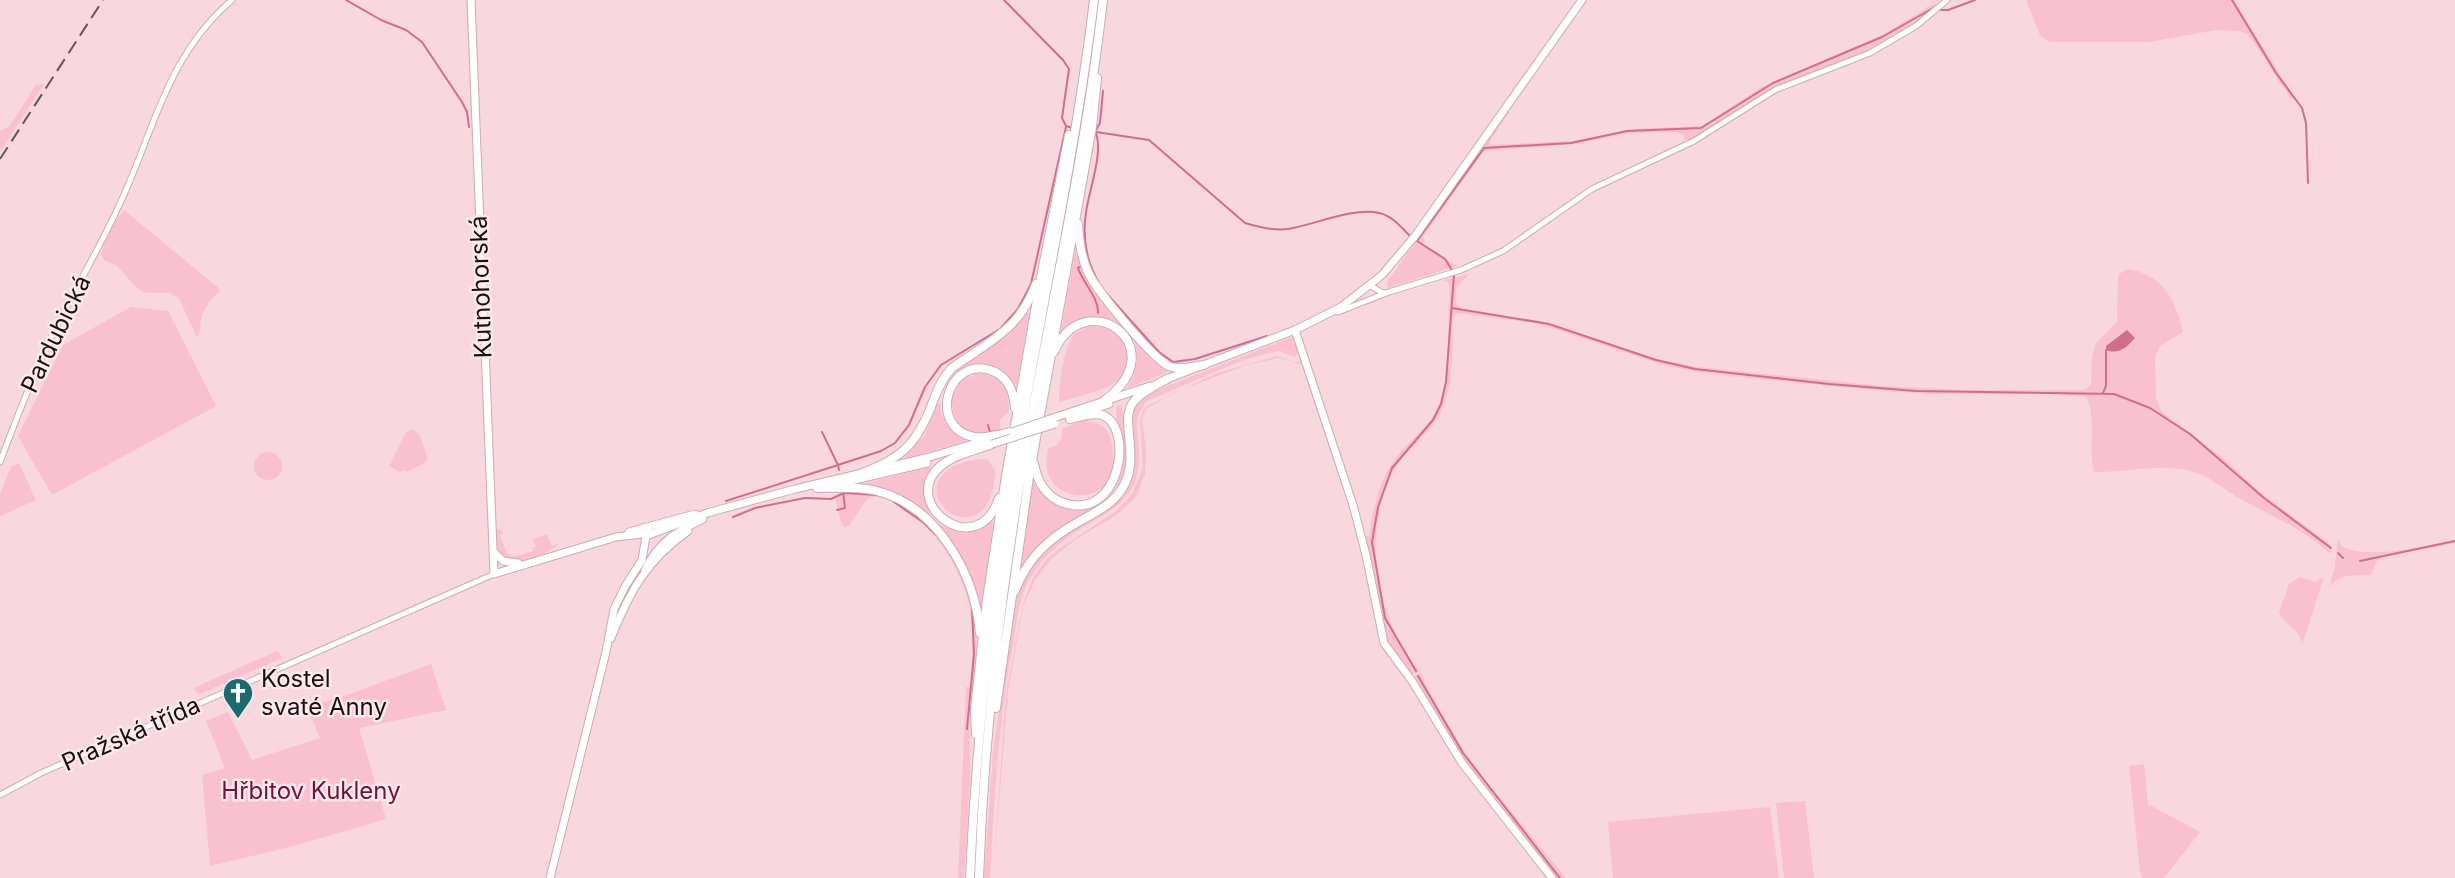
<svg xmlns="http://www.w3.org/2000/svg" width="2455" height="878" font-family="Inter,sans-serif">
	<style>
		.green { fill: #f9c0cf }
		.water { fill: #d06f8d }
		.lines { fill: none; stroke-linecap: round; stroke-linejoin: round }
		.stream { stroke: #d06f8d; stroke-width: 2 }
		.minor-casing { stroke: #caacb3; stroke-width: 7 }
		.major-casing { stroke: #caacb3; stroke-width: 9 }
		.highway-casing { stroke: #caacb3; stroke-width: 10 }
		.minor { stroke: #fff; stroke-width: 5 }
		.major { stroke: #fff; stroke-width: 7 }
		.highway { stroke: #fff; stroke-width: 8 }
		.rail { stroke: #67555a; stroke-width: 2; stroke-dasharray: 14 7; stroke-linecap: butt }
		.major-bridge-casing { stroke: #caacb3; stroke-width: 9; stroke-linecap: butt }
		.major-bridge { stroke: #fff; stroke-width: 7 }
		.labels { text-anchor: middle; stroke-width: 5; stroke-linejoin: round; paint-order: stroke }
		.street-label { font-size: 24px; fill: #1a1013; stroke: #fce8ed }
		.poi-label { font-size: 24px; fill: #1a1013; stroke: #fce8ed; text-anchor: start }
		.park-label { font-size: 24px; fill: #6d1539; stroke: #fce8ed }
	</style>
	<rect width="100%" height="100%" fill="#f8d7df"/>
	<path class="green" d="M 1929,0 L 1936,4 L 1920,20 L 1875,49 L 1772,89 L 1694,139 L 1684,140 L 1685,135 L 1677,132 L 1630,133 L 1574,144 L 1484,151 L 1423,237 L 1425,245 L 1454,264 L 1459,265 L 1388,288 L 1387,282 L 1507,111 L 1509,113 L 1490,141 L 1491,145 L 1572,141 L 1635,129 L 1702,126 L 1760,88 L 1886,33 L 1933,4 Z
		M 2026,0 L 2234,0 L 2294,97 L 2291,99 L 2257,47 L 2247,34 L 2240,31 L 2216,30 L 2149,42 L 2049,42 L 2040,35 Z
		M 44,84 L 0,152 L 0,131 L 9,127 L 36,85 Z
		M 124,210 L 221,290 C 212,298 203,308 201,320 C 200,327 201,331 197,338 L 179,298 L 170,293 L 147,293 L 138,289 L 117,266 L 104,260 L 101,255 C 105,239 113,223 124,210 Z
		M 1075,252 L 1094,290 L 1168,372 L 1127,388 C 1136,374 1142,350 1131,335 C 1120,318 1091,313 1074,322 C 1068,325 1065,325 1061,331 Z
		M 2128,269 C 2164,275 2175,300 2183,332 L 2160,346 L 2155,357 L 2156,398 L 2161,411 L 2223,458 L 2260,492 L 2330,544 L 2332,552 L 2329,553 C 2303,528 2268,515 2237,497 C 2218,485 2203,471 2180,469 C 2151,465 2122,473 2094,472 C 2088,451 2097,414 2086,397 L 2056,394 L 1928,394 L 1840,387 L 1697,372 L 1660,364 L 1537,323 L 1457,313 L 1453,317 C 1452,346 1454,384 1441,412 C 1430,435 1406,448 1394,470 C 1361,531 1375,619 1420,671 L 1415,674 C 1379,662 1372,575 1365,541 L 1366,536 L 1369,536 C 1373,510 1380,476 1398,455 C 1412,438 1430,426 1439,405 C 1451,377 1447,320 1450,287 L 1448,282 L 1444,280 L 1469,274 L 1456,288 L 1455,303 L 1462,309 L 1541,321 L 1651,358 L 1697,367 L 1881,386 L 1966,390 L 2085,390 L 2091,384 L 2092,356 L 2096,343 L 2117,322 L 2118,277 L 2119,274 Z
		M 131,307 L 168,311 L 216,406 L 52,495 L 18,436 L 63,345 Z
		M 1026,313 L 1030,313 L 1017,386 C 1014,383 1011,378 1007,374 C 990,359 971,362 954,374 L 952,372 L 960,365 L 1014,329 Z
		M 1090,326 C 1097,327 1105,326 1112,330 C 1126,338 1134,366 1121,378 C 1110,390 1075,397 1059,402 C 1060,376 1062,358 1073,334 Z
		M 1292,337 L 1298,351 L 1296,357 L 1278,351 L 1243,360 L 1147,401 C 1124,425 1152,456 1130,491 C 1118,510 1097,518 1079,530 C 1063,540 1047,553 1036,569 C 1018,592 1017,622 1012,650 C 998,725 994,801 990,878 L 984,878 L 993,753 L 1013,613 L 1020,585 L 1042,551 L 1128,484 C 1141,459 1128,434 1132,407 L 1147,394 Z
		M 1277,356 L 1293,362 L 1301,361 L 1302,365 L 1279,358 L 1247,365 L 1175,392 L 1147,408 L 1142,419 L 1146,450 L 1145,474 L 1136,497 L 1115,516 L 1076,539 L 1051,559 L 1035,580 L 1023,607 L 1008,691 L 993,878 L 1006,693 L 1023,604 L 1033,578 L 1046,560 L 1059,549 L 1116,511 L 1133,493 L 1143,467 L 1140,420 L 1142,412 L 1147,406 L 1217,373 Z
		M 973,374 C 998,371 1010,388 1009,411 L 1000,420 L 1000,431 C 977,437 958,435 953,409 C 950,394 955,384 968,376 L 973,377 Z
		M 937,403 L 940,404 C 942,425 953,431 967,441 L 906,458 L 905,457 L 925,434 Z
		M 1121,405 L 1128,444 L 1127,471 L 1118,488 L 1116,487 C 1130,454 1118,442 1116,411 L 1117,406 Z
		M 1083,420 C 1100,423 1109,426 1112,445 C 1114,458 1115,471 1107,482 C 1094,503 1057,498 1049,475 C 1045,466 1047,456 1048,448 C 1060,446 1063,439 1062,429 Z
		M 412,429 L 419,434 L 428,459 L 423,464 L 406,472 L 404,470 L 400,472 L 389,466 L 406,432 Z
		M254 466a14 14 0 1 1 28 0a14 14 0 1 1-28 0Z
		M 979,459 L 987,459 L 996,472 C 994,482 993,495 987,504 C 967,539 913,497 948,470 C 957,463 969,461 979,459 Z
		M 19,463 L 36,500 L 0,516 L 0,494 L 11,467 Z
		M 931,467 C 925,489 923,496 931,517 L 895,492 L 866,483 Z
		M 1033,482 C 1045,498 1058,511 1081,509 C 1087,509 1093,507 1098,506 C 1062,526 1042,536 1019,572 Z
		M 863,492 C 877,495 892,498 904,505 C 944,527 971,582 976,626 C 979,658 971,690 970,722 C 969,742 970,762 970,781 C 968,814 966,846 964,878 L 958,878 L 966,687 L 970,687 C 972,665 974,644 972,623 C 968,580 942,534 906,510 C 893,502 881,493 867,499 L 849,526 L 845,527 L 842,525 L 835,498 L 845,494 Z
		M 989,522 L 995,523 L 981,613 C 974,578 961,553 938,524 C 956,531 971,536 989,522 Z
		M 497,529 L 501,529 L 503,533 L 500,535 C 508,558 506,560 533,551 L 532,548 L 536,547 L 533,539 L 547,534 L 552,546 L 559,544 C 548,553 522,566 507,560 C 503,558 501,555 497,552 L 495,533 Z
		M 2338,539 L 2342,547 C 2377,560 2420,546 2455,540 L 2455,543 L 2383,557 L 2377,561 L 2371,575 C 2355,576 2337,572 2329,589 L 2335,566 Z
		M 2300,577 L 2315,582 L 2324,577 L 2302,645 C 2301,628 2284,626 2279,612 L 2289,584 Z
		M 277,651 L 282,658 L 198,695 L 194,688 Z
		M 431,664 L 446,710 L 359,728 L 386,819 L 290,847 L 210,866 L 202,775 L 225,768 L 206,721 L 228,712 L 252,760 L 320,738 L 307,707 L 347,695 Z
		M 1421,672 L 1425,684 L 1464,751 L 1482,776 L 1566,878 L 1556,878 L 1469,767 L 1418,684 L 1415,676 Z
		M 2144,764 L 2148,804 L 2200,832 L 2164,878 L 2143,878 L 2140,871 L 2129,766 Z
		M 1805,801 L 1814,878 L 1784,878 L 1776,803 Z
		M 1770,807 L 1779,878 L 1613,878 L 1608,822 Z"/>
	<path class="water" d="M 2127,330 L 2135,338 C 2127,347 2119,355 2106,350 L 2106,346 Z"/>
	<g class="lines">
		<path class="stream" d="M 346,0 L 381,20 L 406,30 L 422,42 L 462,102 L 467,112 L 469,127
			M 1004,0 L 1063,60 L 1069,69 L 1062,118 L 1066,126 L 1073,128
			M 2232,0 L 2276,73 L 2302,108 L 2306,123 L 2308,183
			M 1940,10 L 1948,10 L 1975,0
			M 1096,132 L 1149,140 L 1245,223 C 1258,227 1273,231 1288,229 C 1314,225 1353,207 1379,213 C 1391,215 1401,227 1409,235
			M 1081,266 L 1078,268 C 1083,283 1099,298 1098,313
			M 1452,270 L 1445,259 L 1417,241 L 1484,148 L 1571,143 L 1627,131 L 1701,128 L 1773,83 L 1882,37 L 1935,7
			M 1099,283 C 1086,261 1082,238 1086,213 C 1088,193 1105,149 1095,132 L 1100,123 L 1103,91
			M 1106,293 L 1159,352 L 1173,362 L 1195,359 L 1267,336
			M 1452,308 L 1549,324 L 1656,360 L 1695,369 L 1829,384 L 1916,391 L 2114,394 L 2150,408 L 2190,434 L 2264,498 L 2331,548
			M 2103,393 L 2106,386 L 2106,350
			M 988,425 L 990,432
			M 839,470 L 838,465 L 881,451 L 895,443 L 909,425 L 925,387 L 941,365 L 1000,329 L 1018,309 L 1031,284 L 1066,127
			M 726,501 L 838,465 L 822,432
			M 894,502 L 924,523 L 936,535
			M 837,510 L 845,508 L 843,491
			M 733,517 L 755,508 L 805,498 L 831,499 L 844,493 L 876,495
			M 2338,553 L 2343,558
			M 2360,561 L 2455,541
			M 1416,671 L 1385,618 L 1372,542 L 1378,507 L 1392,468 L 1433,420 L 1441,404 L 1446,382 L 1454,275
			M 1418,676 L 1463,753 L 1560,878
			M 967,729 L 974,654 L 972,608"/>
		<g class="minor-casing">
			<path id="minor" d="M 1371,286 L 1381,292 L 1386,293
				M 1338,312 L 1389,292 L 1461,270 L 1503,251 L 1592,189 L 1694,141 L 1775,90 L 1870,53 L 1916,26 L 1947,0
				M 0,462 C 15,422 30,383 48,344 C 69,299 95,257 116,212 C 153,137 164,58 232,0
				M 0,795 L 41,773 L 494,574"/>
		</g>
		<g class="major-casing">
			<path id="major" d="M 471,0 L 494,574 L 616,537 L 650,533
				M 1295,330 L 1353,505 L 1366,555 L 1384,643 L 1412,681 L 1462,763 L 1552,878
				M 1164,380 L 1295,330 L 1341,307 L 1382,275 L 1415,236 L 1582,0
				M 1084,413 L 1109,404
				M 1056,417 L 1150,386
				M 833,485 L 927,463
				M 629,532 L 695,514
				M 493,551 L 503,561 L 518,563
				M 645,570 C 658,542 676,532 703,519
				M 611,638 C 630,591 646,561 688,531
				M 550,878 L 606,652 L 614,609 L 626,585 L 642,560 L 646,536 L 707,513 L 795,489 L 926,458 L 990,439"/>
		</g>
		<g class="highway-casing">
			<path id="highway" d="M 1078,224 C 1079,241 1081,257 1088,272 C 1096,290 1155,362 1171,367 C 1182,370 1194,366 1204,365
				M 1054,352 C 1084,282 1177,346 1105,400
				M 1012,432 C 1000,434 986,439 974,437 C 925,427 949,351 995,372 C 1009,379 1014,393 1015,408
				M 992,444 C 976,450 956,454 942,465 C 896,501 977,565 999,498
				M 1034,464 C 1037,480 1045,495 1061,502 C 1121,525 1135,426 1102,415 C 1092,412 1079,417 1070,419
				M 860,474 C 899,459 915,447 931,407 C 936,393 941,380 951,369 C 959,362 969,357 977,351 C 1007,331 1023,318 1036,284
				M 817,488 C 837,488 858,486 877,491 C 938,507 975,574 980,633
				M 1015,591 C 1027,558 1049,538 1080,521 C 1094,513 1109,506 1119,493 C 1145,460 1116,419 1135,400 C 1143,391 1156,385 1167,379
				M 996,708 L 1029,477 L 1092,127 L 1097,78
				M 976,734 L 975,709 L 987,599 L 1006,476 L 1042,272 L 1069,135
				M 970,878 C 976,734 993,590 1018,448 C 1043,299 1076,150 1094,0
				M 979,878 C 984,734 1001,589 1026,448 C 1052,299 1086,150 1103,0"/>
		</g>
		<use href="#minor" class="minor"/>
		<use href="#major" class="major"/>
		<use href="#highway" class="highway"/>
		<path class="rail" d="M 0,159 L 103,0"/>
		<g class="major-bridge-casing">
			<path id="major-bridge" d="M 1012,432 L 1056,417
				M 992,444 L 1055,424"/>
		</g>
		<use href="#major-bridge" class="major-bridge"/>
	</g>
	<defs>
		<g id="church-pin" transform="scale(1.575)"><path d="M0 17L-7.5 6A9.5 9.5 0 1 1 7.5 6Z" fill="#1d6a6c" stroke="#fce8ed"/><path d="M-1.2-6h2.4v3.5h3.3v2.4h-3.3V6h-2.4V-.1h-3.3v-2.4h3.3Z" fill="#fff"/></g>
	</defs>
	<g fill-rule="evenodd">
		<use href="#church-pin" x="238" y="693"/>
	</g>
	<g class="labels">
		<g class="street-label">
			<text transform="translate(481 287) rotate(-92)" y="8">Kutnohorská</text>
			<text transform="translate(56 334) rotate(-64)" y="8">Pardubická</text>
			<text transform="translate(131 734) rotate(-24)" y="8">Pražská třída</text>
		</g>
		<g class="poi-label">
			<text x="261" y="687">Kostel<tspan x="261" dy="28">svaté Anny</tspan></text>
		</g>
		<g class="park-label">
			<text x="311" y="799">Hřbitov Kukleny</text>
		</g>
	</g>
</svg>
